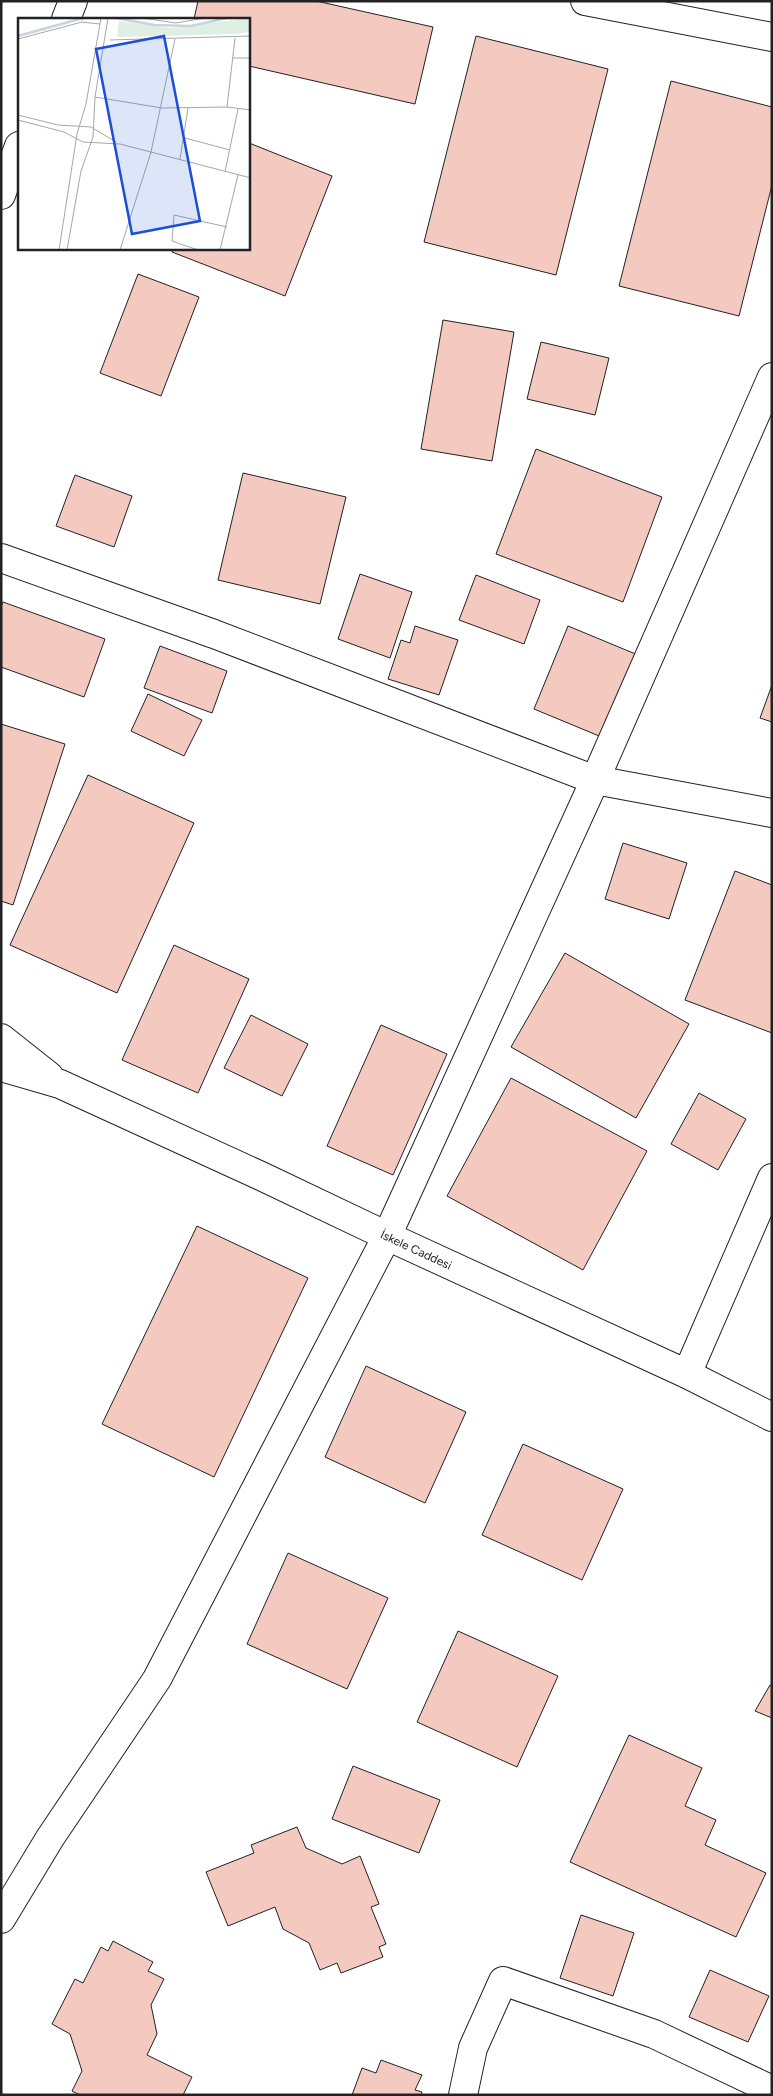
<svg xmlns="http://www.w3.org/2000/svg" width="773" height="2096" font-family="Figtree,sans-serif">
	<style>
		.building { fill: #f3c9c0; stroke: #222 }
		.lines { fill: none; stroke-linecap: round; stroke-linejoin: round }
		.minor-casing { stroke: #222; stroke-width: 30 }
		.major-casing { stroke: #222; stroke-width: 30 }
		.highway-casing { stroke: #222; stroke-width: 30 }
		.minor { stroke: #fff; stroke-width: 28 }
		.major { stroke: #fff; stroke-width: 28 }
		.highway { stroke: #fff; stroke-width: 28 }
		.labels { text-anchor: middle; stroke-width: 4; stroke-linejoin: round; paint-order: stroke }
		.street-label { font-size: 12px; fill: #222; stroke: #fff }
		.inset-river { fill: none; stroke: #c7d3dd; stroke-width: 2.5 }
		.inset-road { fill: none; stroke: #a7a7a7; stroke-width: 1 }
		.view { fill: #1d4ed8; fill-opacity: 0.15; stroke: #1d4ed8; stroke-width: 2.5 }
		.inset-edge { fill: none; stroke: #222; stroke-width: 2.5 }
	</style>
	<rect width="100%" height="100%" fill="#fff"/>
	<path class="building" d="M 198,1 L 316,1 L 433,27 L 415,104 L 249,66 L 249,19 L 194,19 Z
		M 476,36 L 608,69 L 556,275 L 424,242 Z
		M 671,81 L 772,107 L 772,185 L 739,316 L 619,286 Z
		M 249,143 L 332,176 L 285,296 L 172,252 L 173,249 L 249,249 Z
		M 138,274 L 199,297 L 161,396 L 100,373 Z
		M 443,320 L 514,332 L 492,461 L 421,449 Z
		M 541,342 L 609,358 L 595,415 L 527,399 Z
		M 536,449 L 662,497 L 623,602 L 496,554 Z
		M 243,473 L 346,497 L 320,604 L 218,580 Z
		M 75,475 L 132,496 L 114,547 L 56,526 Z
		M 360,574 L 412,592 L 390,658 L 338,639 Z
		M 476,575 L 540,600 L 524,644 L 459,620 Z
		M 3,602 L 105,639 L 84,697 L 1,667 L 1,607 Z
		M 415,626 L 458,640 L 439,695 L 388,679 L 401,640 L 410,643 Z
		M 568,626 L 638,655 L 604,738 L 534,709 Z
		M 160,646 L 227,671 L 212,713 L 144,688 Z
		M 772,685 L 772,722 L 760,718 Z
		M 148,694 L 202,720 L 184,756 L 131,731 Z
		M 1,724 L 65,744 L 13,905 L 1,901 Z
		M 88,775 L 194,823 L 117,993 L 10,945 Z
		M 623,843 L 687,863 L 669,919 L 605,899 Z
		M 735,871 L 772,885 L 772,1033 L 685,1000 Z
		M 174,945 L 249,979 L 198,1093 L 122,1060 Z
		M 565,953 L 689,1024 L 636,1118 L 511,1047 Z
		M 251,1015 L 308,1044 L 282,1096 L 224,1068 Z
		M 381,1025 L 447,1054 L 393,1175 L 327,1146 Z
		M 511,1078 L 647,1151 L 583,1270 L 447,1196 Z
		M 699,1093 L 746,1119 L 718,1170 L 671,1144 Z
		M 197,1226 L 308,1278 L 214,1477 L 102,1424 Z
		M 366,1366 L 466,1412 L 425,1503 L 325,1457 Z
		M 523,1444 L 623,1489 L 582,1580 L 482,1535 Z
		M 288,1553 L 388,1598 L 347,1689 L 247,1644 Z
		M 458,1631 L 558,1676 L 517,1767 L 417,1722 Z
		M 770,1685 L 772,1686 L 772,1718 L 755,1711 Z
		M 629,1735 L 702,1768 L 685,1806 L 716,1820 L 705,1845 L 766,1873 L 736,1937 L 570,1862 Z
		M 353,1766 L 440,1800 L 419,1853 L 332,1819 Z
		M 297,1827 L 306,1848 L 342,1864 L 360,1856 L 379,1904 L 371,1907 L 386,1944 L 379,1947 L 383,1957 L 341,1973 L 337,1963 L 320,1970 L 309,1943 L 283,1929 L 275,1907 L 228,1926 L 206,1872 L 254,1853 L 251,1845 Z
		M 581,1915 L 634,1933 L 613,1996 L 560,1978 Z
		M 113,1941 L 153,1962 L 148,1971 L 164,1979 L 151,2005 L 157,2034 L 147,2055 L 192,2077 L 183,2095 L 80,2095 L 72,2091 L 82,2071 L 70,2034 L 52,2024 L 75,1979 L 83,1983 L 101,1947 L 108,1951 Z
		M 710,1970 L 769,1996 L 748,2042 L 689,2017 Z
		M 381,2060 L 422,2075 L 415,2090 L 422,2092 L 421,2095 L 352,2095 L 362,2068 L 376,2073 Z"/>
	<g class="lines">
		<g class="minor-casing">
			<path id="minor" d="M 585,1 L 772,37
				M 1,558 L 214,634 L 595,780 L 772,813
				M 687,1374 L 772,1178
				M 1,1919 L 50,1838 L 157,1679 L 387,1236 L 595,780 L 772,377
				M 463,2095 L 473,2048 L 503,1981 L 654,2034 L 772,2090"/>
		</g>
		<g class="major-casing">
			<path id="major" d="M 1,1038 L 49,1076
				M 1,1067 L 60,1084 L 261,1176 L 387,1236 L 687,1374 L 772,1417"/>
		</g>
		<g class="highway-casing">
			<path id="highway" d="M 66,19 L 73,1
				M 1,195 L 19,146"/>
		</g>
		<use href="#minor" class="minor"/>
		<use href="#major" class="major"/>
		<use href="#highway" class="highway"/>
	</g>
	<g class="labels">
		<g class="street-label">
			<text transform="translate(416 1250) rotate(25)" y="4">İskele Caddesi</text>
		</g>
	</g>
	<g transform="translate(18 18)">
		<rect width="232" height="232" fill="#fff"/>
		<path d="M 232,0 L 232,14 L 217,16 L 99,19 L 101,3 L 153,10 Z" fill="#e0efe3"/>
		<path class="inset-river" d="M 98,0 L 136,7 L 173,8 L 209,0M 0,18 L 65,0"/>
		<path class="inset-road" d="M 124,0 L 158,5 L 187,0M 0,21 L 64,4 L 82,6M 92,22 L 233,18M 215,40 L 233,40M 77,79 L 144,90 L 209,89 L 233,92M 209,89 L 217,20M 0,97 L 40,107 L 73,109 L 98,124M 0,102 L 46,114 L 65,124 L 102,126 L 233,160M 167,120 L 212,132M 162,141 L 170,90M 207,154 L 220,91M 41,232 L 59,116 L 68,86 L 83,0M 49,232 L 63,153 L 75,119 L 77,79 L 90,0M 102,232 L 133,134 L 157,21M 180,232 L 154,223 L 156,197 L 209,209M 202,232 L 220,157"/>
		<path class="view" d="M 146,18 L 182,203 L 114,216 L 78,31 Z"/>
		<rect width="232" height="232" class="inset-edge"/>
	</g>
	<rect width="773" height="2096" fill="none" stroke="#222222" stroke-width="5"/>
</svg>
